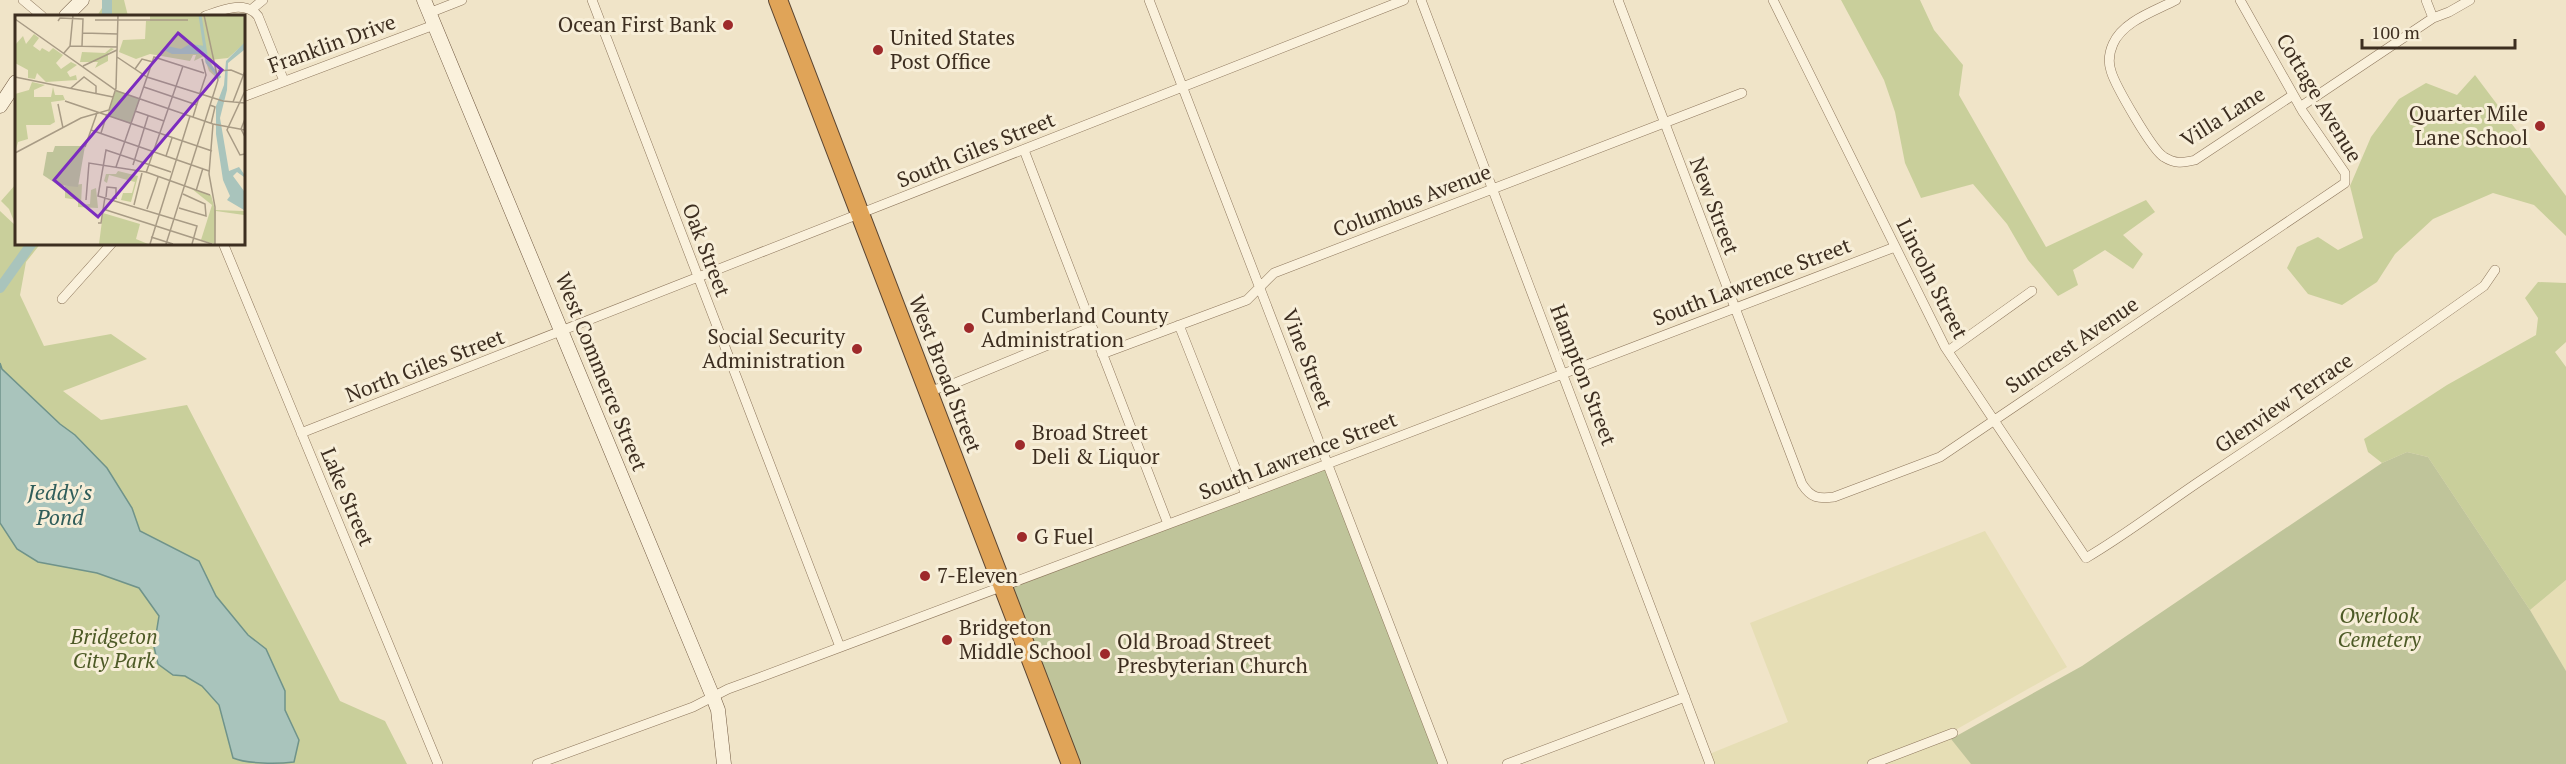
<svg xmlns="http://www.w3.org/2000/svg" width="2566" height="764" font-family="'PT Serif',serif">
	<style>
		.farmland { fill: #e6deb5 }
		.green { fill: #c9cf9b }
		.cemetery { fill: #bfc49a }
		.water { fill: #a9c4bc; stroke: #6f938a; stroke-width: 1.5 }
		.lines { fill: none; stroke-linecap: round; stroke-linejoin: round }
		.canal { stroke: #a9c4bc; stroke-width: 10 }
		.street-casing { stroke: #8d765c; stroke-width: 10 }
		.secondary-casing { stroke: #6f573f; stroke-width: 15 }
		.highway-casing { stroke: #5b4430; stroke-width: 20 }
		.street { stroke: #faf1dc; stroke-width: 9 }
		.secondary { stroke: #faf1dc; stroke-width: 14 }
		.highway { stroke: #e0a458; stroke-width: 18 }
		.poi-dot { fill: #9e2a2b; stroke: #f7eed8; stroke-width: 2 }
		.labels { text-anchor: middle; stroke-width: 6; stroke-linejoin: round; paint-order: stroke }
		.poi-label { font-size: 21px; fill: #3d2e20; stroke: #f7eed8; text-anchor: start }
		.street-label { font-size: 21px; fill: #3d2e20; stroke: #f7eed8 }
		.park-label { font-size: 21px; font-style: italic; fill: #4d5a26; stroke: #f7eed8 }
		.water-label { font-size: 22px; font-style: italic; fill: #2f5d5a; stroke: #f7eed8 }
		.inset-river { fill: none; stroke: #a9c4bc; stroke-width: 3 }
		.inset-road { fill: none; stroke: #a89b85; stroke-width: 1.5 }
		.view { fill: #7b2cbf; fill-opacity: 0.15; stroke: #7b2cbf; stroke-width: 3 }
		.inset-edge { fill: none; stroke: #3d2e20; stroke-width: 3 }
	</style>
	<rect width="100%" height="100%" fill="#f0e4c8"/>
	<path class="farmland" d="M 1985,531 L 2067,667 L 1950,733 L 1974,764 L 1705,764 L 1702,757 L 1788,722 L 1750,623 Z
		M 2566,580 L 2566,671 L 2530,610 Z"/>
	<path class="green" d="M 107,0 L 124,0 L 128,16 L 97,16 Z
		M 1841,0 L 1920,0 L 1934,30 L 1963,65 L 1959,95 L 2046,247 L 2146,200 L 2155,212 L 2123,235 L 2143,254 L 2133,269 L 2105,250 L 2073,270 L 2078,285 L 2058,296 L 2028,260 L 2007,224 L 1973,184 L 1921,198 L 1905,163 L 1895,112 L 1884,80 Z
		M 2475,75 L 2566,196 L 2566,236 L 2534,205 L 2493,193 L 2433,219 L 2395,254 L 2377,282 L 2342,305 L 2308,294 L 2287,268 L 2297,247 L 2318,237 L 2338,250 L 2363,238 L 2350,186 L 2371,137 L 2399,99 L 2426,83 L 2457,95 Z
		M 16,184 L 16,243 L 41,243 L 26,262 L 20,295 L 44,346 L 111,334 L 147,359 L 63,391 L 101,420 L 187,405 L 340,701 L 385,721 L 407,764 L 0,764 L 0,211 L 16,226 L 9,209 L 1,201 Z
		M 2538,282 L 2566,283 L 2566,342 L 2555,352 L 2566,367 L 2566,580 L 2530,610 L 2428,457 L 2407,452 L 2382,463 L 2368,452 L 2364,439 L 2447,385 L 2536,335 L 2538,318 L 2525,298 Z"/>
	<path class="cemetery" d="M 2407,452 L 2428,457 L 2530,610 L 2566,671 L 2566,764 L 1971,764 L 1951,739 L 2082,666 L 2382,463 Z
		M 1328,464 L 1443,764 L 1071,764 L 1003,587 Z"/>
	<path class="water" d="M 0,363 L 2,369 L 60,424 L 75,435 L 107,468 L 132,508 L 140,531 L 199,561 L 216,596 L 248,635 L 266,649 L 285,691 L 285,710 L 299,740 L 294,762 C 277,764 247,764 233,758 L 219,705 L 202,686 L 185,676 L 173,675 L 158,664 L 154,647 L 159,616 L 139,588 L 97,573 L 38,562 L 17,549 L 0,523 Z"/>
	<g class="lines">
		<path class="canal" d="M 107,16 L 107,0
			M 0,288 L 32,243"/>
		<g class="street-casing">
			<path id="street" d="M 23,0 L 42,16
				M 592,0 L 840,647
				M 1149,0 L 1443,764
				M 1421,0 L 1710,764
				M 1618,0 L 1802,484 C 1811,498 1818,499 1834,497 L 1940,457 L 2345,183 L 2345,173 L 2303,112 L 2240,0
				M 1773,0 L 1945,347 L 2086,558 C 2127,534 2164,505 2203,479 C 2298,416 2391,352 2484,286 L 2495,270
				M 2176,0 C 2155,11 2123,21 2113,44 C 2109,53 2108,62 2111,71 C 2115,85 2152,150 2164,157 C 2175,164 2183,163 2195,160 L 2293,95
				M 2426,0 L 2433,18
				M 252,9 L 263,0
				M 429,13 L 462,0
				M 205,16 C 222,10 245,0 258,16 L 284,81
				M 243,97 L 434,25
				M 2300,107 L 2433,18 L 2449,12 L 2470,0
				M 1024,150 L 1168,524
				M 223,243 L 438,764
				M 62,299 L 112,243
				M 1179,325 L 1246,495
				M 1948,351 L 2032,291
				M 1102,354 L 1247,300 L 1274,273 L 1742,93
				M 928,391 L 948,386 L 1092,327
				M 301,433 L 1404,0
				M 537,764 L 693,707 L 728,689 L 761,677 L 1246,495 L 1895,247
				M 1507,764 L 1685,697
				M 1872,764 L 1953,733"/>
		</g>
		<g class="secondary-casing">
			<path id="secondary" d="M 424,0 L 713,697 L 718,710 L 724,764
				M 66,16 L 82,0
				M 0,106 L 16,82"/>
		</g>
		<g class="highway-casing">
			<path id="highway" d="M 778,0 L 1071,764"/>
		</g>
		<use href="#street" class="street"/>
		<use href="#secondary" class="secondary"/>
		<use href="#highway" class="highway"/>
	</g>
	<g class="poi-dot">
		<circle cx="728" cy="25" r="6"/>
		<circle cx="878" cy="50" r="6"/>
		<circle cx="2540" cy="126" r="6"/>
		<circle cx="969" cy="328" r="6"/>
		<circle cx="857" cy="349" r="6"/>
		<circle cx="1020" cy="445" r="6"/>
		<circle cx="1022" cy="537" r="6"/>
		<circle cx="925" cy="576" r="6"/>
		<circle cx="947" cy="640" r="6"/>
		<circle cx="1105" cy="654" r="6"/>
	</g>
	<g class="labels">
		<g class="poi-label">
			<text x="716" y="32" text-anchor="end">Ocean First Bank</text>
			<text x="890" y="45">United States<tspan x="890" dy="24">Post Office</tspan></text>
			<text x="2528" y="121" text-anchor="end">Quarter Mile<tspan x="2528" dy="24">Lane School</tspan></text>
			<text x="981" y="323">Cumberland County<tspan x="981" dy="24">Administration</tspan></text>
			<text x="845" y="344" text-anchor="end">Social Security<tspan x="845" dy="24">Administration</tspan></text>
			<text x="1032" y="440">Broad Street<tspan x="1032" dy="24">Deli &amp; Liquor</tspan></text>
			<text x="1034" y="544">G Fuel</text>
			<text x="937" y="583">7-Eleven</text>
			<text x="959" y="635">Bridgeton<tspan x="959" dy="24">Middle School</tspan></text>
			<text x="1117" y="649">Old Broad Street<tspan x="1117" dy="24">Presbyterian Church</tspan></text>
		</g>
		<g class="street-label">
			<text transform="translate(332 44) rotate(-20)" y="7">Franklin Drive</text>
			<text transform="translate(2319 98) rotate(59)" y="7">Cottage Avenue</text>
			<text transform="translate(2223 117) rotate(-32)" y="7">Villa Lane</text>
			<text transform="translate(976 150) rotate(-22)" y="7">South Giles Street</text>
			<text transform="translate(1412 201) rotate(-21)" y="7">Columbus Avenue</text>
			<text transform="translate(1714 206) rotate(69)" y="7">New Street</text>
			<text transform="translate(706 250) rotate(69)" y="7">Oak Street</text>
			<text transform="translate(1932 279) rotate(63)" y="7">Lincoln Street</text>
			<text transform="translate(1752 282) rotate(-21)" y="7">South Lawrence Street</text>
			<text transform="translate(2072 345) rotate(-34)" y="7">Suncrest Avenue</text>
			<text transform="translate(1307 359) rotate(69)" y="7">Vine Street</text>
			<text transform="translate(425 366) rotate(-21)" y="7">North Giles Street</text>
			<text transform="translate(601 372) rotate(68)" y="7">West Commerce Street</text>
			<text transform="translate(945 374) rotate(69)" y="7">West Broad Street</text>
			<text transform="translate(1583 375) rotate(69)" y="7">Hampton Street</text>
			<text transform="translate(2284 403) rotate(-34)" y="7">Glenview Terrace</text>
			<text transform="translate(1298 456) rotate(-21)" y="7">South Lawrence Street</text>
			<text transform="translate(347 497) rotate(67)" y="7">Lake Street</text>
		</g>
		<g class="park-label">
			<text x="2379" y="623">Overlook<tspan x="2379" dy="24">Cemetery</tspan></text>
			<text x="114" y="644">Bridgeton<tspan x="114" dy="24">City Park</tspan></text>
		</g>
		<g class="water-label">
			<text x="60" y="500">Jeddy's<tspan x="60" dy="25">Pond</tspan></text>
		</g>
	</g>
	<g transform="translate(15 15)">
		<rect width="230" height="230" fill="#f0e4c8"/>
		<path d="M 135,0 L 229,0 L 230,28 L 213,43 L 195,45 L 202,63 L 194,56 L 189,41 L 179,46 L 181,40 L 178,40 L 175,46 L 135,39 L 121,44 L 104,37 L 108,25 L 130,24 L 131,6 L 135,6 ZM 19,19 L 24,23 L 18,31 L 25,36 L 27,33 L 34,37 L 38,33 L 48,40 L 41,48 L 46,54 L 56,47 L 62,50 L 52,57 L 55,62 L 61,60 L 62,65 L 31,67 L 22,58 L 20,64 L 13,63 L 13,55 L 0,48 L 0,30 L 8,21 L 11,29 ZM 96,33 L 99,34 L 93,38 L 93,46 L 80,53 L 83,47 L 65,47 L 67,37 L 90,38 ZM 17,67 L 30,70 L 19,75 L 19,82 L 36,82 L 38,72 L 40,80 L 48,80 L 50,85 L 36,87 L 40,107 L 35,110 L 11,110 L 13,124 L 3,127 L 1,134 L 0,79 L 14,75 ZM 103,156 L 123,161 L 116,187 L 106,185 L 108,178 L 117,178 L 120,167 L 94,160 L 92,168 L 89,166 L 91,159 L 101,159 ZM 67,169 L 66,190 L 75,189 L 76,175 L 81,173 L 83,193 L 63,192 L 63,185 L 50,183 L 50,171 ZM 177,174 L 196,180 L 200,195 L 229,196 L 229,200 L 201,196 L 200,229 L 186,225 L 197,190 ZM 88,198 L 125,209 L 121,224 L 133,229 L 84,229 Z" fill="#c9cf9b"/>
		<path d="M 101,75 L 125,84 L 116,109 L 92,100 ZM 40,131 L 70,131 L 63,172 L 43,170 L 28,160 L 32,137 L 38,137 Z" fill="#bfc49a"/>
		<path d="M 229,28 L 229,35 L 213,48 L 212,75 L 205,103 L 214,156 L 224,152 L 229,159 L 229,162 L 222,157 L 218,161 L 229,176 L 229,195 L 212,185 L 215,181 L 208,165 L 201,119 L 201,91 L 209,70 L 211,46 ZM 175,29 L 190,31 L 190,39 L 157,39 L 149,35 L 152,31 L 166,34 Z" fill="#a9c4bc"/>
		<path class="inset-river" d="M 185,0 L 192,47 L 205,63"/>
		<path class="inset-road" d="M 0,4 L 102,76 L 198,109 L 230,115M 80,5 L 173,5M 43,6 L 45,3 L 68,4 L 67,31M 68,18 L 103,19M 55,31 L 58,0M 49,38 L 55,31 L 102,32M 102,42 L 132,62 L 208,86 L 230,88M 68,51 L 102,35M 120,54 L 127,44 L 138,47M 203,56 L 216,55 L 228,60M 0,62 L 98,82M 129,72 L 182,90M 56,73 L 69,62 L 81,71 L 81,78M 230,76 L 212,115 L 225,140 L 230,139M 185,78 L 191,60 L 187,44M 50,86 L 197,136M 218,87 L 230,56M 43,89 L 48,113M 195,90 L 200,92 L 196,109M 120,96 L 149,106M 178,102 L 185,79M 230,104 L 226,114 L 230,122M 198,109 L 194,159 L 200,192 L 200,229M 76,115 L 194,156M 86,118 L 92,99M 70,132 L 82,98M 0,138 L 66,103 L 94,95 L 101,73 L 103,0M 151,141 L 157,123M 118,150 L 133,101M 101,152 L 139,42 L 189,58M 156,157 L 91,135 L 83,181 L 182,211 L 177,229M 131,158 L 168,51M 181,176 L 188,153M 91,182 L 92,172 L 101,173 L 101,184M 71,185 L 74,148 L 131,157 L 195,180M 119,190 L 127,158M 164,193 L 191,201 L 190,189 L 168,179M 88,194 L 197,229M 132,194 L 143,162M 83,208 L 86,208 L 90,182M 136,222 L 158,229M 135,229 L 175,101M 151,229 L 203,65 L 189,0"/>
		<path class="view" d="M 163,18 L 207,55 L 83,202 L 39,165 Z"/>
		<rect width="230" height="230" class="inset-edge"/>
	</g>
	<path d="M2362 39v9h153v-9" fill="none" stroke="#3d2e20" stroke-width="3"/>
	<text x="2371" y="39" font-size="18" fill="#3d2e20" stroke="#f7eed8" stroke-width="4.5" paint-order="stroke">100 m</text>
</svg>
